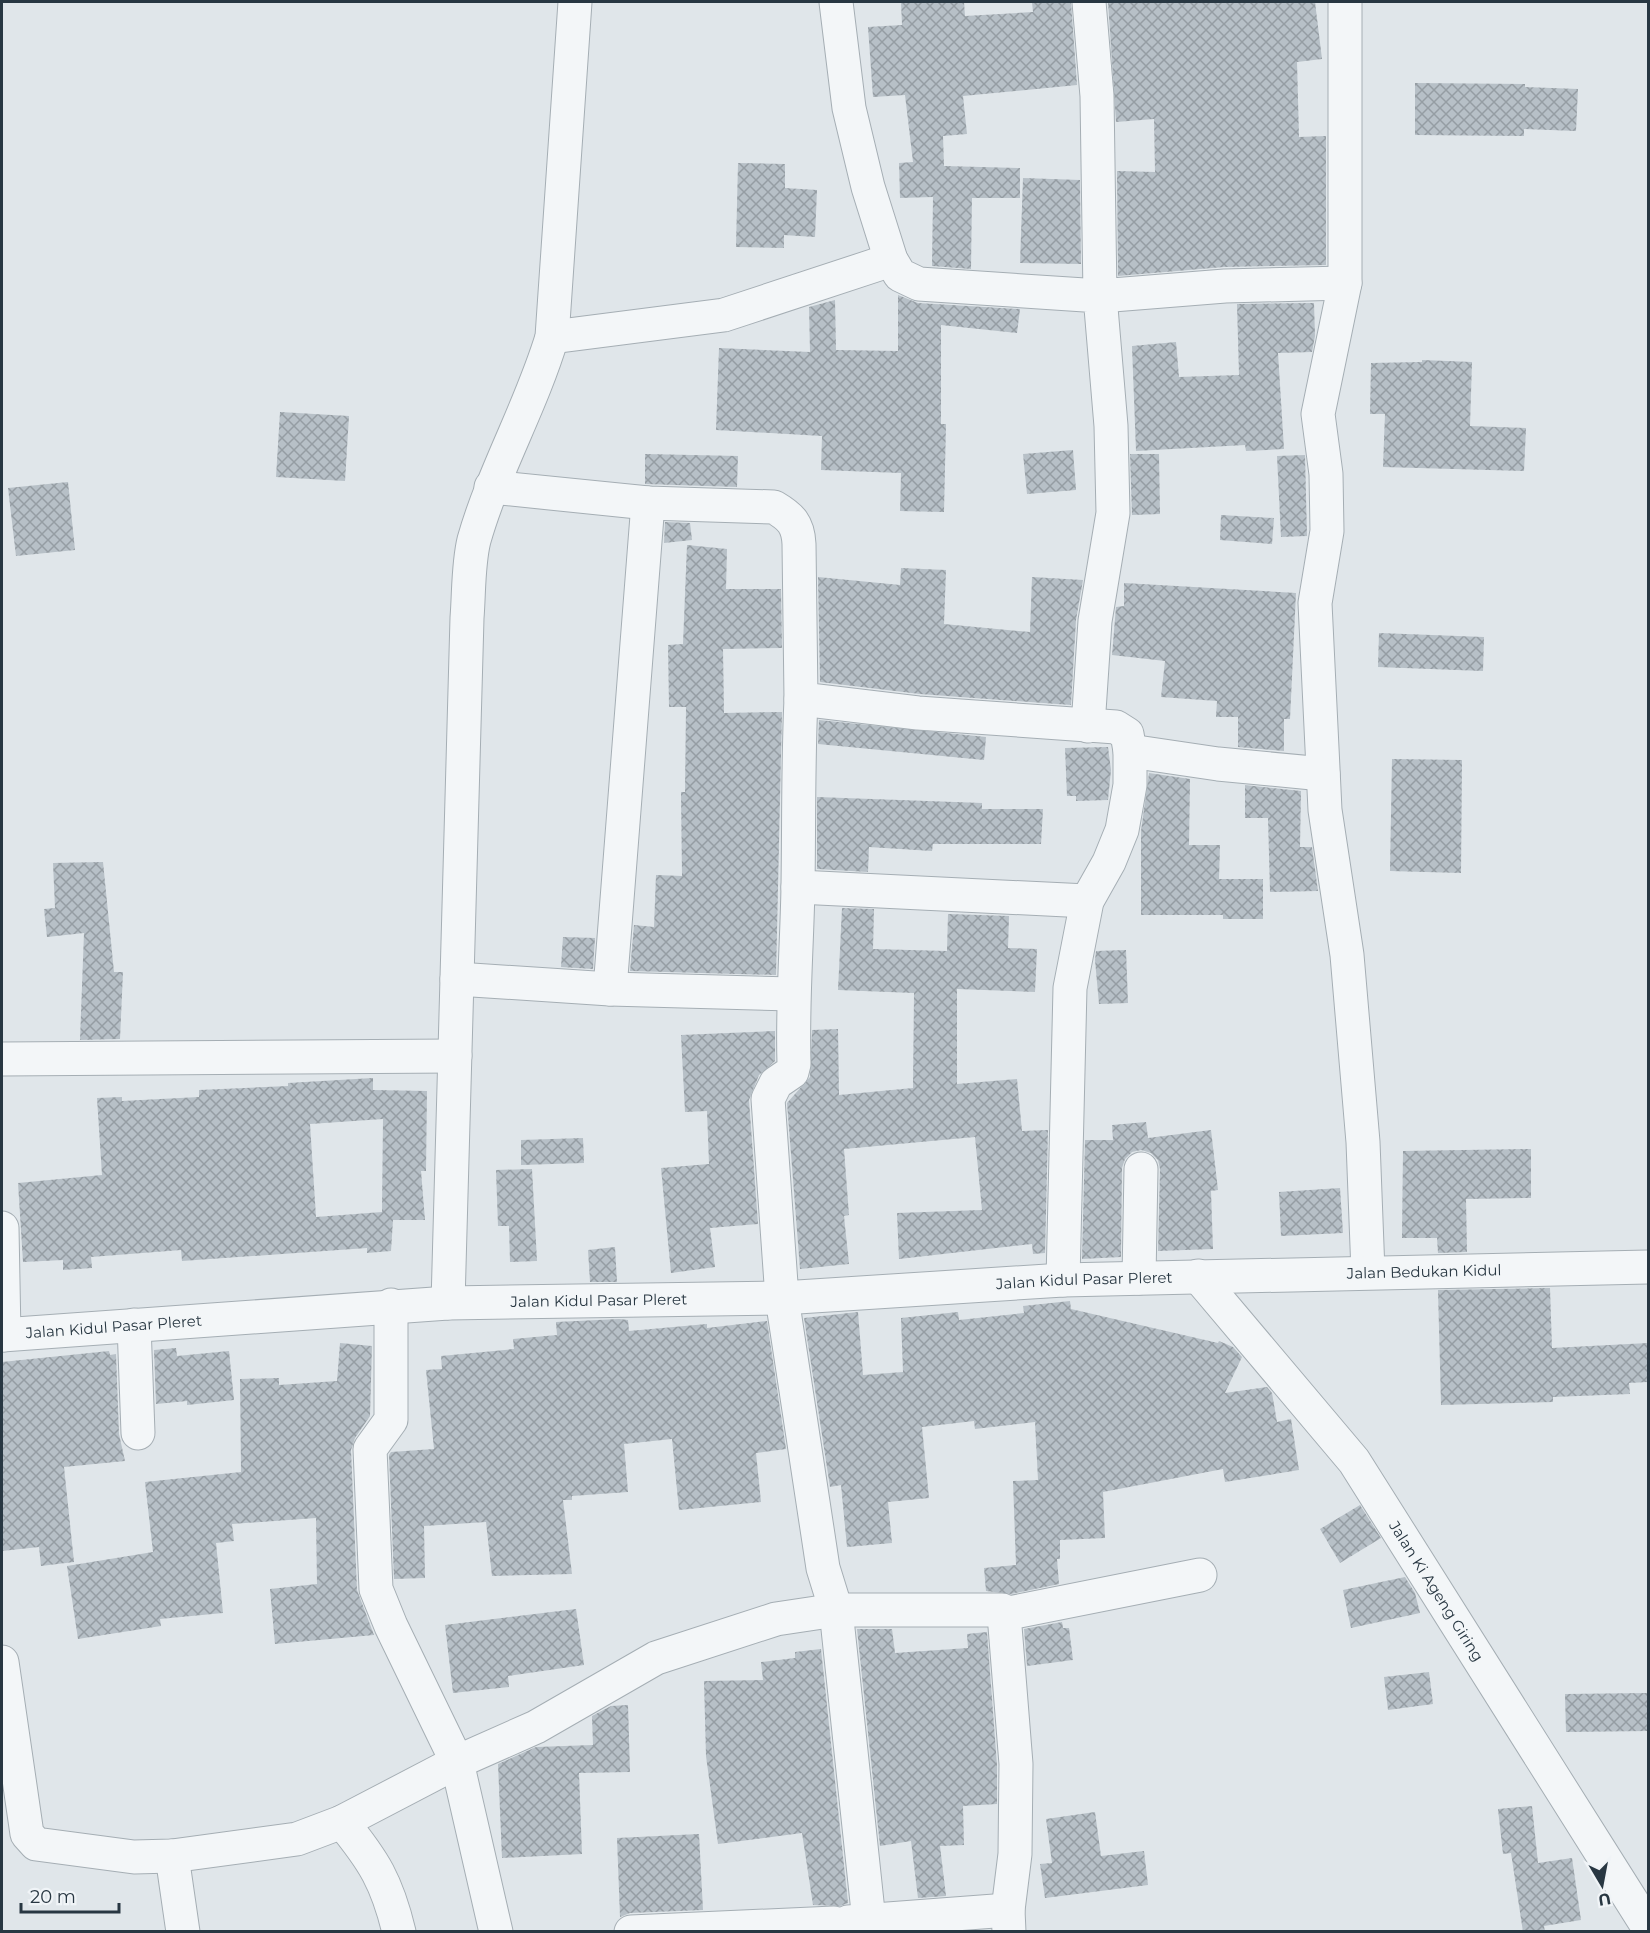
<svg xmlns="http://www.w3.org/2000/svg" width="1650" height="1933" font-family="Montserrat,sans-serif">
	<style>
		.building { fill: url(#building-cross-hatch); fill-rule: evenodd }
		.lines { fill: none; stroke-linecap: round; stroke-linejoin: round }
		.minor-casing { stroke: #a5aeb4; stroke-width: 35 }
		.minor { stroke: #f3f6f8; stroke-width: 33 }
		.labels { text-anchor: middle; stroke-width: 5; stroke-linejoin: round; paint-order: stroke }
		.street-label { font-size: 15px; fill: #283742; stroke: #f0f4f7 }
	</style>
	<defs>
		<pattern id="building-cross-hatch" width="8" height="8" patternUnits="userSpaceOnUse" patternTransform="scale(1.5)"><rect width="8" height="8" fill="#b7c0c7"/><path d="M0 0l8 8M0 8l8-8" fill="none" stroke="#959da3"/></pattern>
	</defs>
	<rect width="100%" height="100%" fill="#e0e6ea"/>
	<path class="building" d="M 901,2 L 964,2 L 965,16 L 1033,12 L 1032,2 L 1071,2 L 1077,85 L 963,96 L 967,134 L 943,136 L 944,166 L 1020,168 L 1020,198 L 972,198 L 971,269 L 932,266 L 933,197 L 900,198 L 899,163 L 913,162 L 905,95 L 873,97 L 868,27 L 902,25 Z
		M 1108,2 L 1315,2 L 1322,59 L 1297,62 L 1299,137 L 1326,136 L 1326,265 L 1224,267 L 1118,276 L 1117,171 L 1155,172 L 1154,119 L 1116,122 Z
		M 1415,83 L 1525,84 L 1525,87 L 1578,89 L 1576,131 L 1524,129 L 1524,136 L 1415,135 Z
		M 738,163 L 785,164 L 785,188 L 817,190 L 815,237 L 784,235 L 784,248 L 736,247 Z
		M 1023,178 L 1080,180 L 1081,264 L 1020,263 Z
		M 898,295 L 918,303 L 1020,309 L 1017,333 L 941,325 L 941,424 L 946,424 L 944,512 L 900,511 L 901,473 L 821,470 L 822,436 L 716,430 L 719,348 L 810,352 L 809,307 L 835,300 L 836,350 L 898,351 Z
		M 1314,303 L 1315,336 L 1312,352 L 1278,353 L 1284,449 L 1246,451 L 1245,445 L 1136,451 L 1132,346 L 1176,342 L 1179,377 L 1239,375 L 1237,304 Z
		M 1422,360 L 1472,362 L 1470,426 L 1526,428 L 1524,471 L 1383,467 L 1385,414 L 1370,414 L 1371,363 L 1422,362 Z
		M 280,412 L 349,416 L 345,481 L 276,477 Z
		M 1073,450 L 1076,490 L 1027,494 L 1023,454 Z
		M 645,454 L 738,456 L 737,487 L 645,484 Z
		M 1130,454 L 1159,454 L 1160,514 L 1132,515 Z
		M 1305,455 L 1307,536 L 1281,537 L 1277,456 Z
		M 68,482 L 75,550 L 16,556 L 8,488 Z
		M 1221,515 L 1274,518 L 1272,544 L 1220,540 Z
		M 665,522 L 690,523 L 692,540 L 664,543 Z
		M 687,545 L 727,549 L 726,589 L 781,589 L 782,648 L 723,649 L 724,713 L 782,712 L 776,975 L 630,971 L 634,925 L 654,927 L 656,875 L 682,876 L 681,792 L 685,792 L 686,707 L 669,707 L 668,645 L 683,644 Z
		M 901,568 L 946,570 L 944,624 L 1030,632 L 1032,577 L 1083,580 L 1076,620 L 1071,705 L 920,694 L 820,682 L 818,577 L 900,585 Z
		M 1124,583 L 1296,593 L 1290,719 L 1284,719 L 1284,751 L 1238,747 L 1238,717 L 1216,717 L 1217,701 L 1161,697 L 1165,661 L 1112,655 L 1116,607 L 1124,606 Z
		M 1379,633 L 1484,637 L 1483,671 L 1378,667 Z
		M 819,720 L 986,737 L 984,760 L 818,744 Z
		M 1108,747 L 1111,770 L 1108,800 L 1076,801 L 1076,796 L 1067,796 L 1065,748 Z
		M 1392,759 L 1462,760 L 1461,873 L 1390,871 Z
		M 1149,773 L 1190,779 L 1189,845 L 1220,845 L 1219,879 L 1263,879 L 1263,919 L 1223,919 L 1223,915 L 1141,915 L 1141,831 Z
		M 1245,785 L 1301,791 L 1300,847 L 1312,847 L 1318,891 L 1270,892 L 1268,818 L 1245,818 Z
		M 817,797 L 982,803 L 982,809 L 1043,809 L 1041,844 L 933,844 L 932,851 L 869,847 L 868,872 L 817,869 Z
		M 103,862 L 114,972 L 123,972 L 120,1039 L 80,1040 L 84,933 L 47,937 L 44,909 L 55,908 L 53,863 Z
		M 842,908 L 874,909 L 873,949 L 947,951 L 948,914 L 1009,916 L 1008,948 L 1037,949 L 1035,992 L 957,989 L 957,1084 L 1017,1079 L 1022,1131 L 1048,1130 L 1045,1253 L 1033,1254 L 1032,1244 L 899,1259 L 897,1213 L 982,1210 L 975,1137 L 844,1149 L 849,1215 L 844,1216 L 849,1264 L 800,1269 L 787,1103 L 810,1077 L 812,1030 L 838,1029 L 839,1095 L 913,1088 L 914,993 L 838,990 Z
		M 563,937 L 595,938 L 593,969 L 561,967 Z
		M 1126,950 L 1128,1003 L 1099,1004 L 1095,960 L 1096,951 Z
		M 775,1031 L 775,1061 L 759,1075 L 749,1100 L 758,1224 L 710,1228 L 715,1267 L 671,1273 L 661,1168 L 709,1164 L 707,1111 L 685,1112 L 681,1035 Z
		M 373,1078 L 373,1090 L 427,1091 L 426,1171 L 421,1171 L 425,1220 L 393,1220 L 391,1251 L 367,1253 L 367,1248 L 182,1261 L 181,1250 L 91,1257 L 92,1268 L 63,1270 L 63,1260 L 23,1262 L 18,1183 L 102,1175 L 97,1098 L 122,1097 L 122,1101 L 199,1097 L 199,1090 L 288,1086 L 288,1083 ZM 383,1119 L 382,1212 L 316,1217 L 310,1124 Z
		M 1146,1122 L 1148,1138 L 1211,1130 L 1218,1190 L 1211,1191 L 1213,1249 L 1158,1251 L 1160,1169 L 1158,1160 L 1151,1153 L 1141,1150 L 1132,1152 L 1125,1159 L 1122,1168 L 1121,1257 L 1082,1259 L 1085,1140 L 1113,1140 L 1112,1125 Z
		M 583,1138 L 584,1163 L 521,1165 L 521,1140 Z
		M 1531,1149 L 1531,1198 L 1466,1199 L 1467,1252 L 1438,1253 L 1437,1238 L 1402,1238 L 1403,1151 Z
		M 532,1169 L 537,1261 L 510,1262 L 509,1226 L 498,1226 L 496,1170 Z
		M 1340,1188 L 1343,1233 L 1281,1236 L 1279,1192 Z
		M 615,1247 L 617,1282 L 590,1282 L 588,1250 Z
		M 1550,1288 L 1552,1348 L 1648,1343 L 1648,1382 L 1629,1383 L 1630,1394 L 1553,1397 L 1553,1402 L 1441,1405 L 1438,1290 Z
		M 1070,1301 L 1071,1309 L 1218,1343 L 1219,1341 L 1233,1347 L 1242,1357 L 1225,1393 L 1267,1387 L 1272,1393 L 1277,1422 L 1291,1419 L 1299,1470 L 1225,1482 L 1223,1469 L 1103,1492 L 1105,1538 L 1060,1540 L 1060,1559 L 1057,1559 L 1059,1584 L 1011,1594 L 986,1591 L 984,1568 L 1016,1565 L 1013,1481 L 1038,1480 L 1035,1422 L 975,1429 L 974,1421 L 922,1427 L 929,1498 L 888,1502 L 892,1543 L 847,1547 L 841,1485 L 830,1487 L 804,1318 L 858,1312 L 863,1375 L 903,1372 L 901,1318 L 958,1312 L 959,1320 L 1024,1313 L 1023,1306 Z
		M 619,1319 L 628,1320 L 629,1331 L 707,1324 L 707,1328 L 767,1321 L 786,1449 L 756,1453 L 761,1502 L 679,1510 L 672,1439 L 624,1444 L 628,1492 L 572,1496 L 572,1500 L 563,1500 L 572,1574 L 492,1576 L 486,1522 L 424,1526 L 425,1578 L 394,1579 L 389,1455 L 391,1452 L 434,1449 L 426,1370 L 442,1369 L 441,1356 L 514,1349 L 513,1339 L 557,1335 L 556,1322 Z
		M 340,1343 L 372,1346 L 370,1416 L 355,1438 L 351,1450 L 357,1590 L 374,1635 L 275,1644 L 270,1589 L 317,1584 L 316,1518 L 232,1524 L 234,1541 L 216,1543 L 223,1613 L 160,1619 L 161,1626 L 78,1639 L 67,1566 L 153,1552 L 145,1482 L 241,1472 L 240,1379 L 279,1378 L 279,1385 L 337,1381 Z
		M 176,1348 L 177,1356 L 229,1351 L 234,1400 L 187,1405 L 187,1401 L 156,1404 L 154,1350 Z
		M 109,1351 L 110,1355 L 116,1354 L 119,1434 L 125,1461 L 64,1467 L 74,1562 L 41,1566 L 39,1547 L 2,1551 L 2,1362 Z
		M 1360,1505 L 1381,1538 L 1340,1563 L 1320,1529 Z
		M 1405,1577 L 1415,1593 L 1420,1613 L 1351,1628 L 1343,1590 Z
		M 576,1609 L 584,1665 L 508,1676 L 509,1687 L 453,1693 L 445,1625 Z
		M 1062,1622 L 1063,1628 L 1069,1628 L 1073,1660 L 1027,1666 L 1024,1629 Z
		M 857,1629 L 892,1629 L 895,1653 L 968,1648 L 967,1634 L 987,1632 L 997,1765 L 997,1804 L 963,1806 L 964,1845 L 940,1846 L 946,1896 L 918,1898 L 911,1841 L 880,1846 Z
		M 821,1649 L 848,1903 L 840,1906 L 813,1905 L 802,1833 L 718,1844 L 706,1756 L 704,1681 L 763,1680 L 761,1662 L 795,1658 L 795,1652 Z
		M 1429,1672 L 1433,1704 L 1388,1710 L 1384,1677 Z
		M 1648,1693 L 1648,1731 L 1566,1732 L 1565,1694 Z
		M 628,1705 L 630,1772 L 579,1773 L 582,1854 L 502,1858 L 498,1764 L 536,1747 L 593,1745 L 592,1716 L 611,1706 Z
		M 1532,1806 L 1538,1863 L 1572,1858 L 1581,1920 L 1544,1926 L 1545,1932 L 1523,1932 L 1511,1853 L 1503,1854 L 1498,1809 Z
		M 1095,1812 L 1101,1856 L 1144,1851 L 1148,1885 L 1045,1898 L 1040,1864 L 1052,1863 L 1046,1819 Z
		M 699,1834 L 703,1910 L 630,1913 L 620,1917 L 617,1838 Z"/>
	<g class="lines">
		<g class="minor-casing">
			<g id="minor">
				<path d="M 836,2 L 849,108 L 868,187 L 891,260 L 900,275 L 919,284 L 1100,296 L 1111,426 L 1113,513 L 1095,621 L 1088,726"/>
				<path d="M 1089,2 L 1097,96 L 1100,296 L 1225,286 L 1345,283"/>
				<path d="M 1345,2 L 1345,283 L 1318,414 L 1326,474 L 1327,531 L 1315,603 L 1325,810 L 1347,955 L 1363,1142 L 1368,1272"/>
				<path d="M 552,337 L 724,315 L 891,260"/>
				<path d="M 491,487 L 648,503 L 774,507 C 791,517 798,524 799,544 L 801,699 L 918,713 L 1116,727 L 1127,734 L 1130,751 L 1130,785 L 1122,830 L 1109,862 L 1087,901 L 1070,988 L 1063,1280"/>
				<path d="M 801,699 C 798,762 799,824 798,886 C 797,946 792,1004 794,1064 L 792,1072 L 776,1083 L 768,1099 L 782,1298 L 823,1568 L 836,1610 L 869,1921"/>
				<path d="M 1130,751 L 1218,764 L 1323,774"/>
				<path d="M 798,887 L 1087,901"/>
				<path d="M 457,979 L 610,989 L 792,994"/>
				<path d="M 610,989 L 648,503"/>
				<path d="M 2,1059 L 455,1056"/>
				<path d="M 2,1228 L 4,1335"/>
				<path id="s1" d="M 1198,1276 L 1354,1461 L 1648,1927"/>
				<path d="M 1139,1278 L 1141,1169"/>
				<path d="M 448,1303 L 467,618 C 469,593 468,564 474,540 C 494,470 531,407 552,337 L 575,2"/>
				<path d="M 391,1305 L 391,1420 L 370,1449 L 376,1589 L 391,1626 L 457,1762 L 496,1932"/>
				<path d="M 134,1325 L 138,1433"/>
				<path id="s2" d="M 2,1335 L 448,1303 L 782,1298 L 1063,1280 L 1648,1267"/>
				<path d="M 2,1662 L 27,1834 L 36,1844 L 134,1857 L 172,1856 L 297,1839 L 342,1822 L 457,1762 L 536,1727 L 656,1658 L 776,1619 L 836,1610 L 1002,1610 L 1004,1614"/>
				<path d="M 342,1822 C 374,1861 387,1882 399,1932"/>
				<path d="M 172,1856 L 183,1932"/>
				<path d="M 848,1922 L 1008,1910"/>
				<path d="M 631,1932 L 834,1923"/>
				<path d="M 1009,1932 L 1008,1910 L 1015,1854 L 1016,1764 L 1004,1614 L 1200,1575"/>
			</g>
		</g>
		<use href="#minor" class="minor"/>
	</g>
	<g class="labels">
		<g class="street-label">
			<text dy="5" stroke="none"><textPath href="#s2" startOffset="1424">Jalan Bedukan Kidul</textPath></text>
			<text dy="5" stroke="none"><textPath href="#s2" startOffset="1084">Jalan Kidul Pasar Pleret</textPath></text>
			<text dy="5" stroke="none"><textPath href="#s2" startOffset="598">Jalan Kidul Pasar Pleret</textPath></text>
			<text dy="5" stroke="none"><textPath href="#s2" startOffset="112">Jalan Kidul Pasar Pleret</textPath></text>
			<text dy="5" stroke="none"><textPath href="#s1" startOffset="396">Jalan Ki Ageng Giring</textPath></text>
		</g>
	</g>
	<rect width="1650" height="1933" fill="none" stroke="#283742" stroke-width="6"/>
	<g transform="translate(1602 1885) rotate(170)" stroke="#f0f4f7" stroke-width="4.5" paint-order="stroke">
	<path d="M0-4.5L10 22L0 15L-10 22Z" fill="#283742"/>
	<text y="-9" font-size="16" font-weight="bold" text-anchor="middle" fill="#283742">U</text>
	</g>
	<path d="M21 1903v9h98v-9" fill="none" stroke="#283742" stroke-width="3"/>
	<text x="30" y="1903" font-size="18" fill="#283742" stroke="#f0f4f7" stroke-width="4.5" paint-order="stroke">20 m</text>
</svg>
